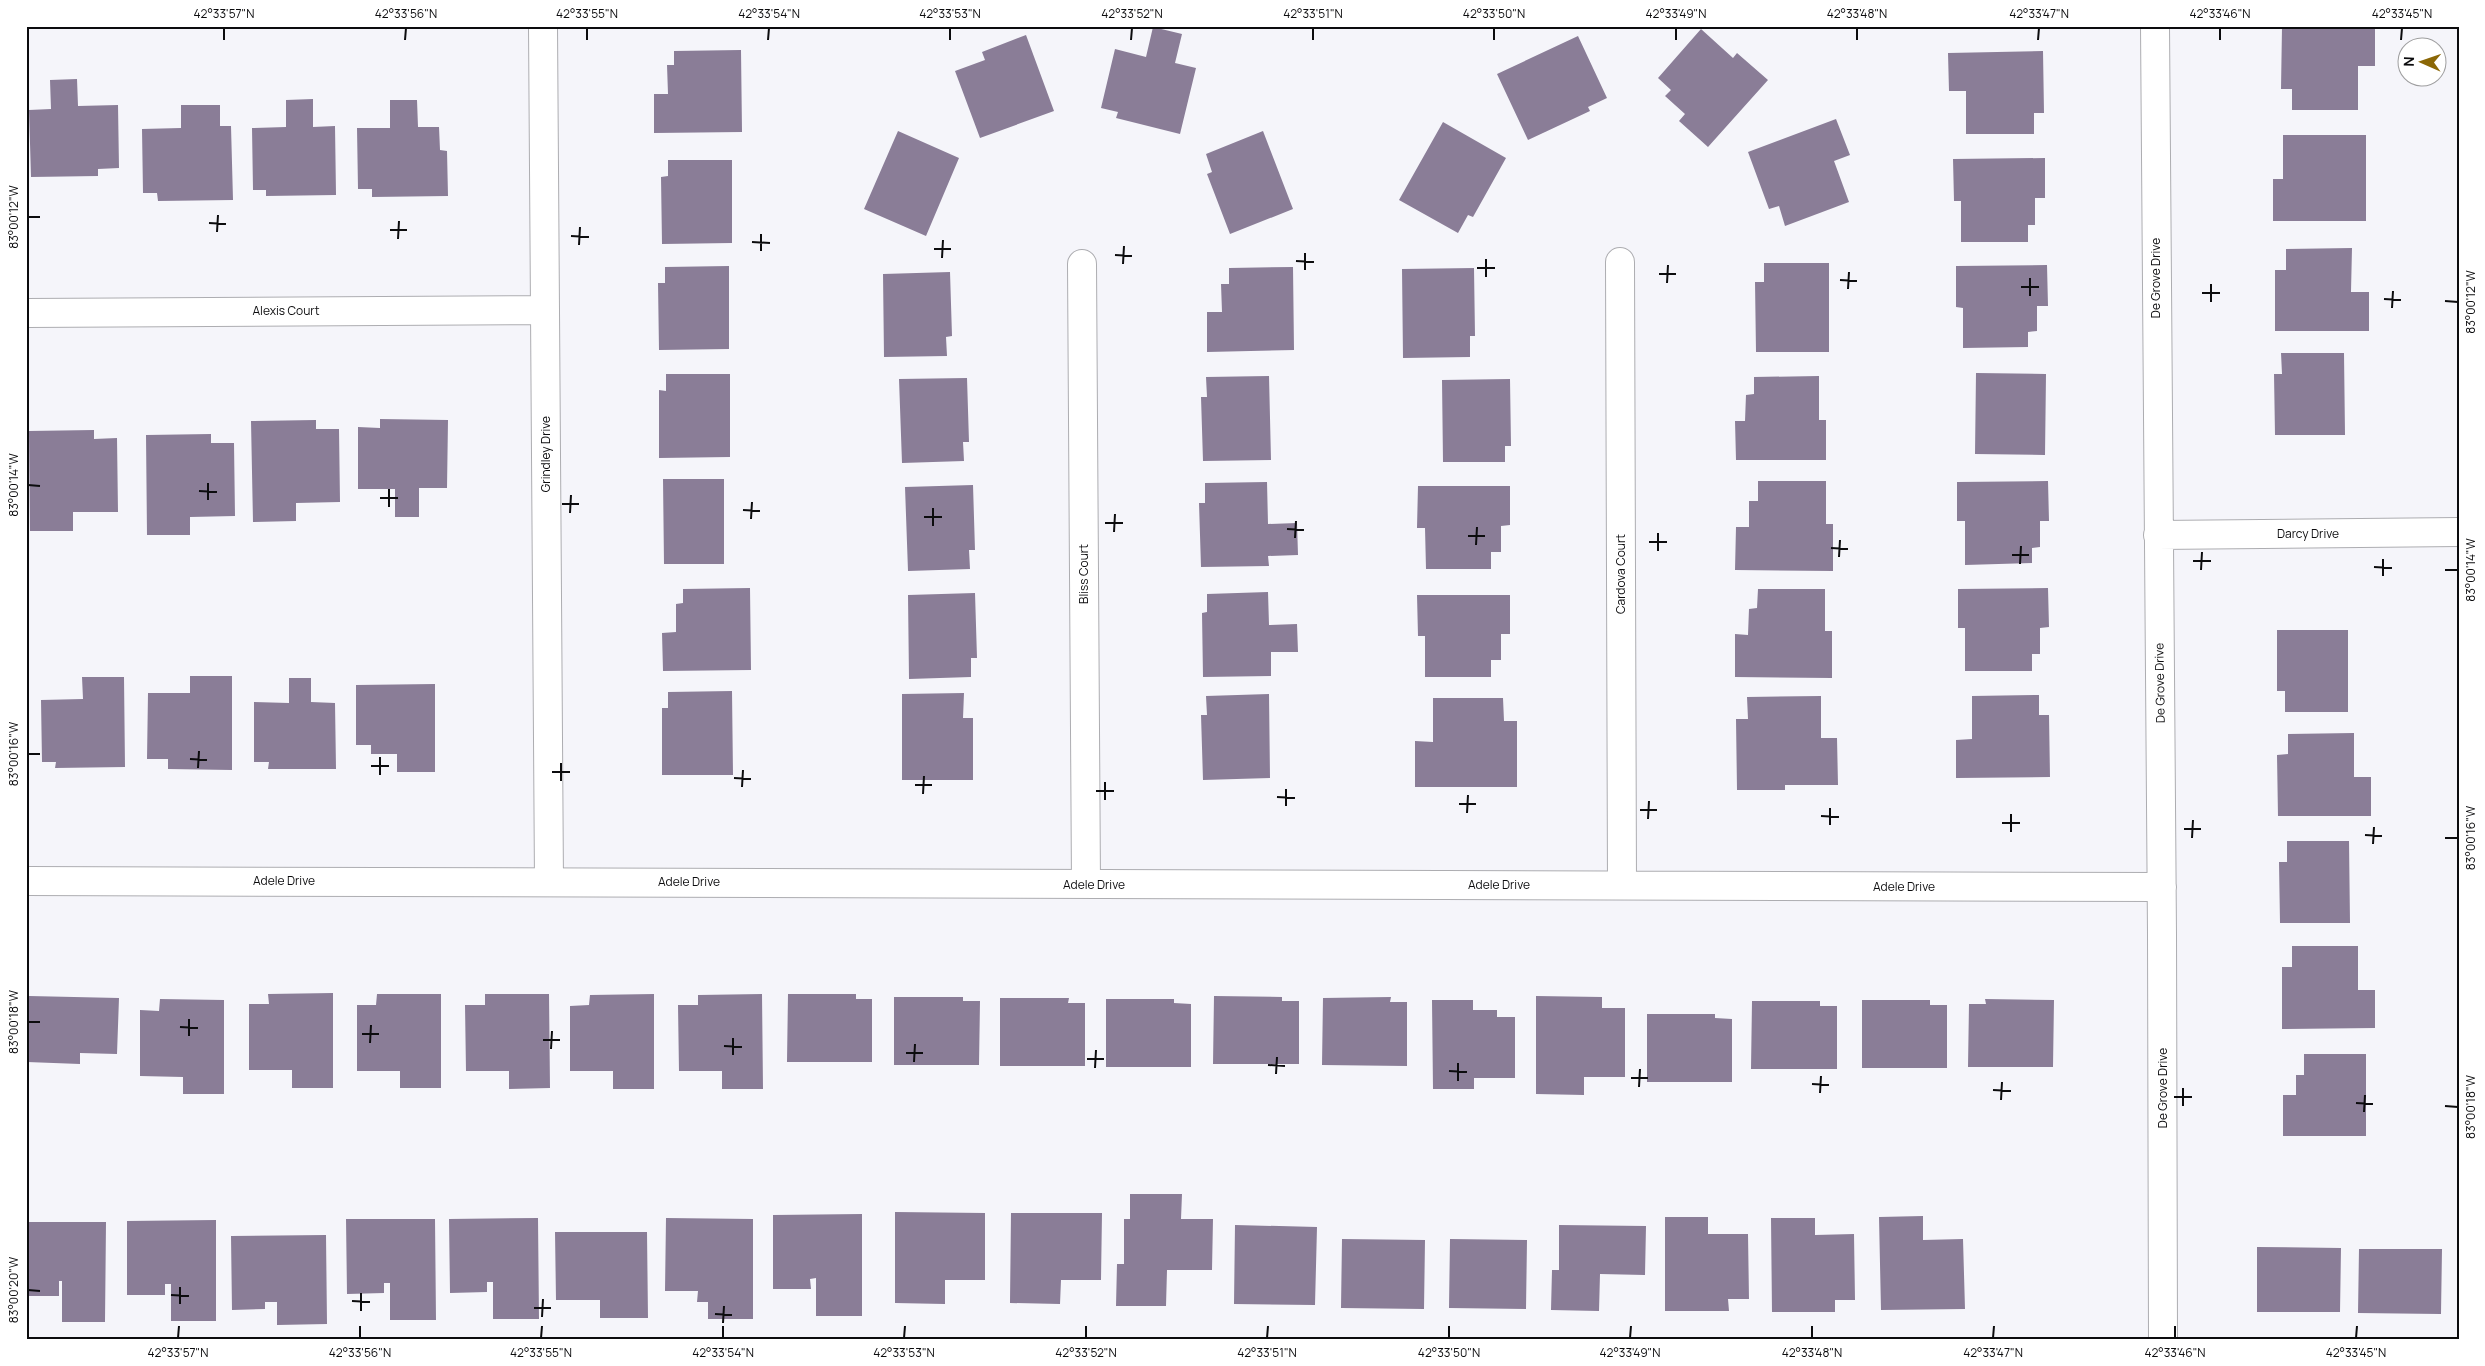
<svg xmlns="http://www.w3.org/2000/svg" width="2485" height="1366" font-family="Manrope,sans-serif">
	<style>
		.building { fill: #8a7d97 }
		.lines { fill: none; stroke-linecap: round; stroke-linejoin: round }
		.minor-casing { stroke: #adadb1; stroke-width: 30 }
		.minor { stroke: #fff; stroke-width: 28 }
		.ticks { fill: none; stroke: #0c0c0e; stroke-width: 2 }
		.labels { text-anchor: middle; stroke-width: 4; stroke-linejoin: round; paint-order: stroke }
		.street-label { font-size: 12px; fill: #0c0c0e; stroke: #fff }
		.neatline { fill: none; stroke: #0c0c0e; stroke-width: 2 }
		.ticks-label { font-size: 12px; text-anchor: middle; fill: #0c0c0e }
	</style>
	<rect width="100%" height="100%" fill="#f5f5fa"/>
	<path class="building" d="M 656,26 L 752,26 L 752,28 L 656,29 Z
		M 1153,27 L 1182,34 L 1175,63 L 1196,68 L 1180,134 L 1116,118 L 1118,112 L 1101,108 L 1115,49 L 1146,57 Z
		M 2282,27 L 2375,27 L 2375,66 L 2358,66 L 2358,110 L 2292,110 L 2292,89 L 2281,89 Z
		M 1701,29 L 1733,58 L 1737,53 L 1768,80 L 1708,147 L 1679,121 L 1685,114 L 1665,96 L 1671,90 L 1658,78 Z
		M 1026,35 L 1054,111 L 980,138 L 955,71 L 985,60 L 982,52 Z
		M 1578,36 L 1607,98 L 1588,107 L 1590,111 L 1528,140 L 1497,74 Z
		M 741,50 L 742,132 L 654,133 L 654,94 L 668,94 L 667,65 L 674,65 L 674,51 Z
		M 2043,51 L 2044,113 L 2034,113 L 2034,134 L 1966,134 L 1966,91 L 1949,91 L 1948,53 Z
		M 77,79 L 78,106 L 118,105 L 119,168 L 98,169 L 98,176 L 31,177 L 29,110 L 51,109 L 50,80 Z
		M 313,99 L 313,127 L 335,126 L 336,195 L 266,196 L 266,190 L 253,190 L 252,128 L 286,127 L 286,100 Z
		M 390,100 L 417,100 L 418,127 L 439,127 L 440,150 L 447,151 L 448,196 L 372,197 L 372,189 L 358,189 L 357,128 L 390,128 Z
		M 181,105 L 220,105 L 220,126 L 231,126 L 233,200 L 158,201 L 157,193 L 143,193 L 142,129 L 181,128 Z
		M 1836,119 L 1850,155 L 1834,161 L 1849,202 L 1785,226 L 1779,206 L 1769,209 L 1748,152 Z
		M 1443,122 L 1506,158 L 1473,217 L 1468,215 L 1458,233 L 1399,200 Z
		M 898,131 L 959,158 L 926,236 L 864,209 Z
		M 1263,131 L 1293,209 L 1230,234 L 1207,174 L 1212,172 L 1206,154 Z
		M 2283,135 L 2366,135 L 2366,221 L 2273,221 L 2273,179 L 2283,179 Z
		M 2045,158 L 2045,198 L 2035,198 L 2035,225 L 2028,225 L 2028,242 L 1961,242 L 1961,201 L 1954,201 L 1953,159 Z
		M 668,160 L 732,160 L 732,243 L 662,244 L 661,177 L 668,176 Z
		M 2352,248 L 2351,292 L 2369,292 L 2369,331 L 2275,331 L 2275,270 L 2286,270 L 2286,249 Z
		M 1764,263 L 1829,263 L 1829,352 L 1756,352 L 1755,282 L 1764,282 Z
		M 2047,265 L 2048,306 L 2037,306 L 2037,331 L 2028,332 L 2028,347 L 1963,348 L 1963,308 L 1956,307 L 1956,266 Z
		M 729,266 L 729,349 L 659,350 L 658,283 L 665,283 L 665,267 Z
		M 1293,267 L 1294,350 L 1207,352 L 1207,312 L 1222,312 L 1221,284 L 1229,284 L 1229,268 Z
		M 1474,268 L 1475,336 L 1470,336 L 1470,357 L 1403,358 L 1402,269 Z
		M 950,272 L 952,336 L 946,337 L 947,356 L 884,357 L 883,274 Z
		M 2281,353 L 2344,353 L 2345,435 L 2275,435 L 2274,374 L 2282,374 Z
		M 1976,373 L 2046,374 L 2045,455 L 1975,454 Z
		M 666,374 L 730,374 L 730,457 L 659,458 L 659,390 L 666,391 Z
		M 1269,376 L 1271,460 L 1203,461 L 1201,397 L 1207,397 L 1206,377 Z
		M 1819,376 L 1819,420 L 1826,420 L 1826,460 L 1736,460 L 1735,421 L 1745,421 L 1746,395 L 1754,394 L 1754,377 Z
		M 967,378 L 969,442 L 963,442 L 964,461 L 902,463 L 899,379 Z
		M 1510,379 L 1511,446 L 1505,446 L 1505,462 L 1443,462 L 1442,380 Z
		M 380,419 L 448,420 L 447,488 L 419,488 L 419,517 L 395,517 L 395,489 L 358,489 L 358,427 L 380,428 Z
		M 316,420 L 316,429 L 339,429 L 340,502 L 296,503 L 296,521 L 253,522 L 251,421 Z
		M 94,430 L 94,439 L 117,438 L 118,512 L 73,512 L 73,531 L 30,531 L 29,431 Z
		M 211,434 L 211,443 L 234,443 L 235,516 L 190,517 L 190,535 L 147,535 L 146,435 Z
		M 663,479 L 724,479 L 724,564 L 664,564 Z
		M 1758,481 L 1826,481 L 1826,524 L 1833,524 L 1833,571 L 1735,570 L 1736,527 L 1749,527 L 1749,501 L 1758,501 Z
		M 2048,481 L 2049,521 L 2040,521 L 2040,547 L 2032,548 L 2032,563 L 1965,565 L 1965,521 L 1957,521 L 1957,482 Z
		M 1267,482 L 1268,524 L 1297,523 L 1298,555 L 1268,556 L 1269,566 L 1201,567 L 1199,503 L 1205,503 L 1205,483 Z
		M 973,485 L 975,550 L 969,550 L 970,569 L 908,571 L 905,487 Z
		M 1418,486 L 1510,486 L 1510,525 L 1501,526 L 1501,552 L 1491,552 L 1491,569 L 1426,569 L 1425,528 L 1417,528 Z
		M 750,588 L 751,670 L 663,671 L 662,633 L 676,632 L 676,604 L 683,603 L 683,589 Z
		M 2048,588 L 2049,627 L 2040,628 L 2040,654 L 2032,654 L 2032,671 L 1965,671 L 1965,628 L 1958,628 L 1958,589 Z
		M 1758,589 L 1825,589 L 1825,631 L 1832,631 L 1832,678 L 1735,677 L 1735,634 L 1748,635 L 1749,609 L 1757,608 Z
		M 1268,592 L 1269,625 L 1297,624 L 1298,652 L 1271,652 L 1271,676 L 1203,677 L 1202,613 L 1207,612 L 1207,594 Z
		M 975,593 L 977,658 L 971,658 L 971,677 L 909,679 L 908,595 Z
		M 1417,595 L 1510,595 L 1510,634 L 1501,634 L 1501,660 L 1491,660 L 1491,677 L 1425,677 L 1425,636 L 1418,636 Z
		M 2277,630 L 2348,630 L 2348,712 L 2285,712 L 2285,691 L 2277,691 Z
		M 190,676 L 232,676 L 232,770 L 168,769 L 168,759 L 147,759 L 148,693 L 190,693 Z
		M 82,677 L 124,677 L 125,767 L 55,768 L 56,762 L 42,762 L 41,700 L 83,699 Z
		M 289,678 L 311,678 L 311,702 L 335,703 L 336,769 L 268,769 L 269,762 L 254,762 L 254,702 L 289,703 Z
		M 435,684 L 435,772 L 397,772 L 397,754 L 371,754 L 371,745 L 356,745 L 356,685 Z
		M 732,691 L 733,775 L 662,775 L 662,708 L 668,708 L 668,692 Z
		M 964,693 L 963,718 L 973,718 L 973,780 L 902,780 L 902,694 Z
		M 1269,694 L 1270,778 L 1203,780 L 1201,715 L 1207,715 L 1206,696 Z
		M 2039,695 L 2039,715 L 2049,715 L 2050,777 L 1956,778 L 1956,740 L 1972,739 L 1972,696 Z
		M 1821,696 L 1821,738 L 1837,738 L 1838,785 L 1785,785 L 1785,790 L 1737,790 L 1736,719 L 1748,719 L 1747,697 Z
		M 1433,698 L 1503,698 L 1504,721 L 1517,721 L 1517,787 L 1415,787 L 1415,741 L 1433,742 Z
		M 2354,733 L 2354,777 L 2371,777 L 2371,816 L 2278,816 L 2277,755 L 2288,754 L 2288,734 Z
		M 2287,841 L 2349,841 L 2350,923 L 2280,923 L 2279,862 L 2287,862 Z
		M 2292,946 L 2358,946 L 2358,990 L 2375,990 L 2375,1028 L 2282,1029 L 2282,967 L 2292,967 Z
		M 333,993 L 333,1088 L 292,1088 L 292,1070 L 249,1070 L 249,1004 L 269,1004 L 268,994 Z
		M 377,994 L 441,994 L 441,1088 L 400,1088 L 400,1071 L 357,1071 L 357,1005 L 376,1005 Z
		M 485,994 L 549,994 L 550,1088 L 509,1089 L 509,1071 L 466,1071 L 465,1005 L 485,1005 Z
		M 654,994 L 654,1089 L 613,1089 L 613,1071 L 570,1071 L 570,1006 L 589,1005 L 590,995 Z
		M 762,994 L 763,1089 L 722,1089 L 722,1071 L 679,1071 L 678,1005 L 698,1005 L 698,995 Z
		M 788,994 L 856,994 L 856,999 L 872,999 L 872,1062 L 787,1062 Z
		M 29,996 L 119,998 L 117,1054 L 80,1053 L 80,1064 L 27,1062 Z
		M 1214,996 L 1282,997 L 1282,1001 L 1299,1001 L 1299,1064 L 1213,1064 Z
		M 1536,996 L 1602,997 L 1602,1008 L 1625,1008 L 1625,1077 L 1584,1077 L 1584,1095 L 1536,1094 Z
		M 894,997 L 963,997 L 963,1001 L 980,1001 L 979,1065 L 894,1065 Z
		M 1391,997 L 1390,1002 L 1407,1002 L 1407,1066 L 1322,1065 L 1323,998 Z
		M 1000,998 L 1069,998 L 1068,1003 L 1085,1003 L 1085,1066 L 1000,1066 Z
		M 160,999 L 224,1000 L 224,1094 L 183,1094 L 183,1077 L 140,1076 L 140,1010 L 159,1011 Z
		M 1106,999 L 1174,999 L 1174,1003 L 1191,1004 L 1191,1067 L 1106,1067 Z
		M 1985,999 L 2054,1000 L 2053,1067 L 1968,1067 L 1969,1004 L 1986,1004 Z
		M 1432,1000 L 1473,1000 L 1473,1010 L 1497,1010 L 1497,1017 L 1515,1017 L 1515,1078 L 1474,1078 L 1474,1089 L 1433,1089 Z
		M 1862,1000 L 1930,1000 L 1930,1005 L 1947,1005 L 1947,1068 L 1862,1068 Z
		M 1752,1001 L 1820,1001 L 1820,1006 L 1837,1006 L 1837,1069 L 1751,1069 Z
		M 1647,1014 L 1715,1014 L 1715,1018 L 1732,1019 L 1732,1082 L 1647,1082 Z
		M 2304,1054 L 2366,1054 L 2366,1136 L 2283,1136 L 2283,1095 L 2296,1095 L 2296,1075 L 2304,1075 Z
		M 1130,1194 L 1182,1194 L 1181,1219 L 1213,1219 L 1212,1270 L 1167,1270 L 1166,1306 L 1116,1306 L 1117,1264 L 1124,1264 L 1124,1219 L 1130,1219 Z
		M 895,1212 L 985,1213 L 985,1280 L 945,1280 L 945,1304 L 895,1303 Z
		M 1011,1213 L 1102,1213 L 1101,1280 L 1061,1280 L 1060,1304 L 1010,1303 Z
		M 862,1214 L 862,1316 L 816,1316 L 816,1278 L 810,1279 L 811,1289 L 773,1289 L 773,1215 Z
		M 1923,1216 L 1923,1240 L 1963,1239 L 1965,1309 L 1881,1310 L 1879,1217 Z
		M 1665,1217 L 1708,1217 L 1708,1234 L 1748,1234 L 1749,1299 L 1728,1299 L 1729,1311 L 1665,1311 Z
		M 538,1218 L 539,1319 L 493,1319 L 493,1282 L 487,1282 L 487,1292 L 450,1293 L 449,1219 Z
		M 666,1218 L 753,1219 L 753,1319 L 708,1319 L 708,1302 L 697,1302 L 698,1291 L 665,1291 Z
		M 1771,1218 L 1815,1218 L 1815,1235 L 1854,1234 L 1855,1300 L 1835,1300 L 1835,1312 L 1772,1312 Z
		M 346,1219 L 435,1219 L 436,1320 L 390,1320 L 390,1283 L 384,1283 L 384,1293 L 347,1294 Z
		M 216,1220 L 216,1321 L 171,1321 L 171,1284 L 165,1284 L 165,1295 L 127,1295 L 127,1221 Z
		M 26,1222 L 106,1222 L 105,1322 L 62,1322 L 62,1281 L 59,1281 L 59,1296 L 26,1296 Z
		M 1235,1225 L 1317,1227 L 1315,1305 L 1234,1304 Z
		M 1559,1225 L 1646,1226 L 1645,1275 L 1600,1274 L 1599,1311 L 1551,1310 L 1552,1270 L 1559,1270 Z
		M 555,1232 L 647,1232 L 648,1318 L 600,1318 L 600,1300 L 556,1300 Z
		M 326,1235 L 327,1324 L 277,1325 L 277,1302 L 265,1302 L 265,1309 L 232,1310 L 231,1236 Z
		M 1342,1239 L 1425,1240 L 1424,1309 L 1341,1308 Z
		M 1450,1239 L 1527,1240 L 1526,1309 L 1449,1308 Z
		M 2257,1247 L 2341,1248 L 2340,1312 L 2257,1312 Z
		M 2359,1249 L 2442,1249 L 2441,1314 L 2358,1313 Z"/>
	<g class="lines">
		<g class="minor-casing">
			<path id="minor" d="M 543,26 L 549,882
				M 2155,26 L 2162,934 L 2163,1340
				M 1620,262 L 1622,885
				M 1082,264 L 1086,884
				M 26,313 L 545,310
				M 2158,535 L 2459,532
				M 26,881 L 2162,887"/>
		</g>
		<use href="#minor" class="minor"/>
	</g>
	<path class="ticks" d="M 224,40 L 224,28M 405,40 L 406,28M 587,40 L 587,28M 768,40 L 769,28M 950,40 L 950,28M 1131,40 L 1132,28M 1313,40 L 1313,28M 1494,40 L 1494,28M 1676,40 L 1676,28M 1857,40 L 1857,28M 2038,40 L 2039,28M 2220,40 L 2220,28M 2401,40 L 2402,28M 28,217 L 40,217M 209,223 L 226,224M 390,230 L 407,230M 217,232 L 218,215M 571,236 L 589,237M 398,239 L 399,221M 752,242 L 770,243M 579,245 L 580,227M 934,249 L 951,249M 761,251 L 761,234M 1115,255 L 1132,256M 942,258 L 943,240M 1296,261 L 1314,262M 1123,264 L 1124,246M 1477,268 L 1495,268M 1305,270 L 1305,253M 1659,274 L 1676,274M 1486,277 L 1486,259M 1840,280 L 1857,281M 1667,283 L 1668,265M 2021,287 L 2039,287M 1848,289 L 1849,272M 2202,293 L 2220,293M 2030,296 L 2030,278M 2384,299 L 2401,300M 2445,301 L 2458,302M 2211,302 L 2211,284M 2392,308 L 2393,291M 28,485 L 40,486M 199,491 L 217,492M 380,498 L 398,498M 208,500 L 208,483M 562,504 L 579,504M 389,507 L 389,489M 743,510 L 760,511M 570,513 L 571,495M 924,517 L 942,517M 751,519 L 752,502M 1105,523 L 1123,523M 933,526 L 933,508M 1287,529 L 1304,530M 1114,532 L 1115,514M 1468,536 L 1485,536M 1295,538 L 1296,521M 1649,542 L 1667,542M 1476,545 L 1477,527M 1831,548 L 1848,549M 1658,551 L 1658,533M 2012,555 L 2029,555M 1839,557 L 1840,540M 2193,561 L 2211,561M 2020,564 L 2021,546M 2374,567 L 2392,568M 2201,570 L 2202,552M 2445,570 L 2458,570M 2383,576 L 2383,559M 28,754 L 40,754M 190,759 L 207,760M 371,766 L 389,766M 198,768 L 199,751M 552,772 L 570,772M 380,775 L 380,757M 734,778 L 751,779M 561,781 L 561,763M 915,785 L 932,785M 742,787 L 743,770M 1096,791 L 1114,791M 923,794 L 924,776M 1277,797 L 1295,798M 1105,800 L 1105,782M 1459,804 L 1476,804M 1286,806 L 1286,789M 1640,810 L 1657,810M 1467,813 L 1468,795M 1821,816 L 1839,817M 1648,819 L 1649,801M 2002,823 L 2020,823M 1830,825 L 1830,808M 2184,829 L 2201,829M 2011,832 L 2011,814M 2365,835 L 2382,836M 2192,838 L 2193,820M 2445,838 L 2458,838M 2373,844 L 2374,827M 28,1022 L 40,1022M 180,1027 L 198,1028M 362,1034 L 379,1034M 189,1036 L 189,1019M 543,1040 L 560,1040M 370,1043 L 371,1025M 724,1046 L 742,1047M 551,1049 L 552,1031M 906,1053 L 923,1053M 733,1055 L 733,1038M 1087,1059 L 1104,1059M 914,1062 L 915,1044M 1268,1065 L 1285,1066M 1095,1068 L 1096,1050M 1449,1071 L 1467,1072M 1276,1074 L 1277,1057M 1631,1078 L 1648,1078M 1458,1081 L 1458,1063M 1812,1084 L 1829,1085M 1639,1087 L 1640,1069M 1993,1090 L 2011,1091M 1820,1093 L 1821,1076M 2174,1097 L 2192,1097M 2001,1100 L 2002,1082M 2356,1103 L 2373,1104M 2183,1106 L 2183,1088M 2445,1106 L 2458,1107M 2364,1112 L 2365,1095M 28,1290 L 40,1291M 171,1295 L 189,1296M 352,1301 L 370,1302M 180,1304 L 180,1287M 534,1308 L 551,1308M 361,1311 L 361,1293M 715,1314 L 732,1315M 542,1317 L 543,1299M 723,1323 L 724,1306M 178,1338 L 179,1326M 360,1338 L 360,1326M 541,1338 L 542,1326M 723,1338 L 723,1326M 904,1338 L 905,1326M 1086,1338 L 1086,1326M 1267,1338 L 1268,1326M 1449,1338 L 1449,1326M 1630,1338 L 1631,1326M 1812,1338 L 1812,1326M 1993,1338 L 1994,1326M 2175,1338 L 2175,1326M 2356,1338 L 2357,1326"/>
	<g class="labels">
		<g class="street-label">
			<text transform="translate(2156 278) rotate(-90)" y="4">De Grove Drive</text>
			<text x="286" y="315">Alexis Court</text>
			<text transform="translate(546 454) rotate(-90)" y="4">Grindley Drive</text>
			<text x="2308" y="538">Darcy Drive</text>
			<text transform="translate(1084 574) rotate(-90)" y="4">Bliss Court</text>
			<text transform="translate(1621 574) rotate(-90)" y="4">Cardova Court</text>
			<text transform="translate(2160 683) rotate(-91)" y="4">De Grove Drive</text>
			<text x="284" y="885">Adele Drive</text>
			<text x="689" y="886">Adele Drive</text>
			<text x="1094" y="889">Adele Drive</text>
			<text x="1499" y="889">Adele Drive</text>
			<text x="1904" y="891">Adele Drive</text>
			<text transform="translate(2163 1088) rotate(-90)" y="4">De Grove Drive</text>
		</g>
	</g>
	<rect width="2485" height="1366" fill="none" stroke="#ffffff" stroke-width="55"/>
	<g transform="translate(2422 62) rotate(272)"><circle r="24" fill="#ffffff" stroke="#9e9e9f"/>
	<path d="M0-4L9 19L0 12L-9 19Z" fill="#8b6706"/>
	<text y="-8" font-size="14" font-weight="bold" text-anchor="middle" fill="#0c0c0e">N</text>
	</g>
	<rect x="28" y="28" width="2430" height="1310" class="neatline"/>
	<g class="ticks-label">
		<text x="224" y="18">42°33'57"N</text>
		<text x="406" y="18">42°33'56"N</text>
		<text x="587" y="18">42°33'55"N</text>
		<text x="769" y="18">42°33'54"N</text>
		<text x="950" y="18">42°33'53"N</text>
		<text x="1132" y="18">42°33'52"N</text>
		<text x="1313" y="18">42°33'51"N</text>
		<text x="1494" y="18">42°33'50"N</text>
		<text x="1676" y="18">42°33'49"N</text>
		<text x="1857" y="18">42°33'48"N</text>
		<text x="2039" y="18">42°33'47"N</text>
		<text x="2220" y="18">42°33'46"N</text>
		<text x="2402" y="18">42°33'45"N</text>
		<text transform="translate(14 217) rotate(-90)" y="4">83°00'12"W</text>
		<text transform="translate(2471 302) rotate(-90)" y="4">83°00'12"W</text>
		<text transform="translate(14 485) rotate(-90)" y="4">83°00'14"W</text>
		<text transform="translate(2471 570) rotate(-90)" y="4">83°00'14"W</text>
		<text transform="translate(14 754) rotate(-90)" y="4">83°00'16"W</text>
		<text transform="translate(2471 838) rotate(-90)" y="4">83°00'16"W</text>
		<text transform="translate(14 1022) rotate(-90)" y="4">83°00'18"W</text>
		<text transform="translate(2471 1107) rotate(-90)" y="4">83°00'18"W</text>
		<text transform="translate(14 1290) rotate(-90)" y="4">83°00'20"W</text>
		<text x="178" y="1357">42°33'57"N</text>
		<text x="360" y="1357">42°33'56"N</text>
		<text x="541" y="1357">42°33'55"N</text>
		<text x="723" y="1357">42°33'54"N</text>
		<text x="904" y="1357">42°33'53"N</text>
		<text x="1086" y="1357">42°33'52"N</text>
		<text x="1267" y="1357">42°33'51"N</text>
		<text x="1449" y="1357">42°33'50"N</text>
		<text x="1630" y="1357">42°33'49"N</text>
		<text x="1812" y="1357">42°33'48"N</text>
		<text x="1993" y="1357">42°33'47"N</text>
		<text x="2175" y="1357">42°33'46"N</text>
		<text x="2356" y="1357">42°33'45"N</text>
	</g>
</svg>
